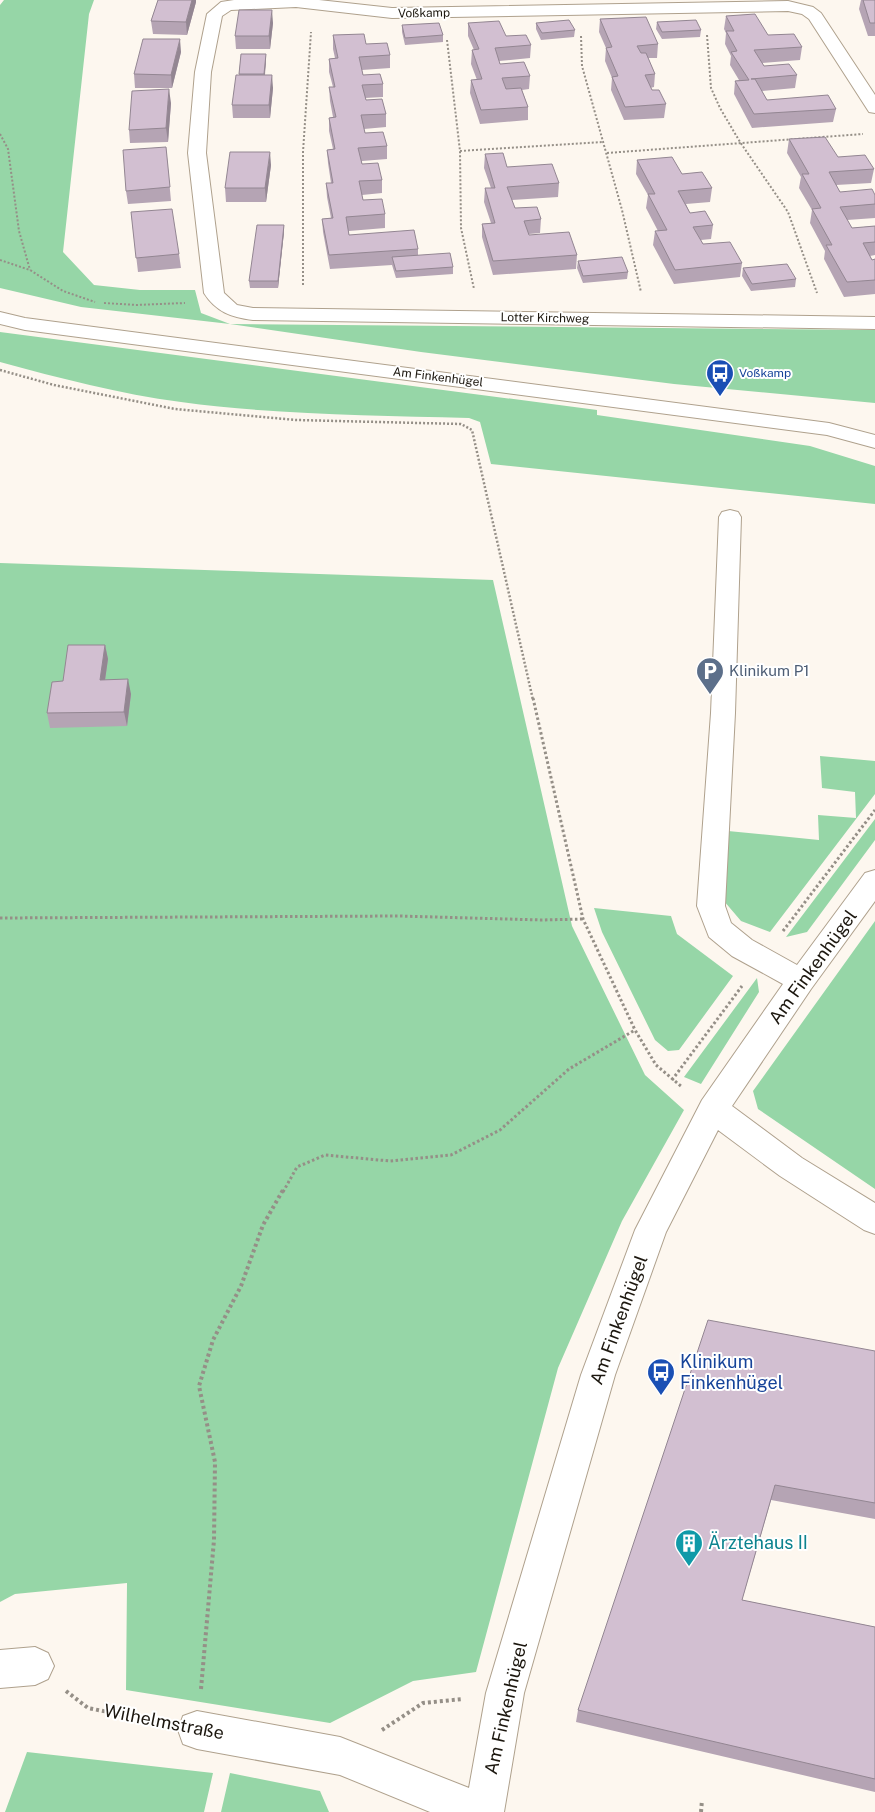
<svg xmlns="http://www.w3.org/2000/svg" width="875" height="1812" font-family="'Public Sans',sans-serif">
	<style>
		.green { fill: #96d6a7 }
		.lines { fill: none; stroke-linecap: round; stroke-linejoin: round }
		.minor-casing { stroke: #afa18d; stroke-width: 2 }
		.path-far3 { stroke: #958f87; stroke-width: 2; stroke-dasharray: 2 2; stroke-linecap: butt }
		.path-far2 { stroke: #958f87; stroke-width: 2.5; stroke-dasharray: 2 2; stroke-linecap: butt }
		.path-far1 { stroke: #958f87; stroke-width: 3; stroke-dasharray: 2.5 2.5; stroke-linecap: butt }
		.path { stroke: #958f87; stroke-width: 4; stroke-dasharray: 3 3; stroke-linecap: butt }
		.minor { fill: #fff; fill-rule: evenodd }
		.wall { fill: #b5a4b4 }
		.shaded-wall { fill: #938692 }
		.building { fill: #d2bfd1; stroke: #938692 }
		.labels { text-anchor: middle; stroke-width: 4; stroke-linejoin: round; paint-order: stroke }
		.far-street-label { font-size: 12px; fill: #1c170f; stroke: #fff }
		.far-transit-label { font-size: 12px; fill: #164399; stroke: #fff; text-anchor: start }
		.service-label { font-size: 15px; fill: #4e5e75; stroke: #fff; text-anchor: start }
		.near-street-label { font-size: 18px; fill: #1c170f; stroke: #fff }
		.near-transit-label { font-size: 18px; fill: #164399; stroke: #fff; text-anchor: start }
		.near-culture-label { font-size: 18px; fill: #0d838f; stroke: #fff; text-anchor: start }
	</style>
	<rect width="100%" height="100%" fill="#fdf7ef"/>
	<path class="green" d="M 4,0 L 94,0 L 89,14 L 63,252 L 94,285 L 140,290 L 195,290 L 201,313 L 230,324 L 875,330 L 875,403 L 674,384 L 421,352 L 230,324 L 81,307 L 0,288 L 0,5 Z
		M 0,332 L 597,410 L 597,415 L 810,446 L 875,466 L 875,504 L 491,464 L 480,422 L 469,418 C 373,415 277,415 181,402 C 120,394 59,378 0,362 Z
		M 0,563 L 493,580 L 572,926 L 645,1075 L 684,1110 L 622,1221 L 558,1368 L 476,1672 L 413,1681 L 330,1723 L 126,1690 L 127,1583 L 15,1594 L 0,1602 Z
		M 820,756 L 875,761 L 875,794 L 770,932 L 741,921 L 724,901 L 728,831 L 819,840 L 818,815 L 856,818 L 855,792 L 822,788 Z
		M 875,819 L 875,840 L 807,932 L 786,937 Z
		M 594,908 L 671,916 L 677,934 L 733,976 L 679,1050 L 668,1051 L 655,1040 L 602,932 Z
		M 875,921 L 875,1189 L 758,1109 L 753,1091 Z
		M 757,978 L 759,992 L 701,1084 L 684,1077 Z
		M 27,1752 L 213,1773 L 204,1812 L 5,1812 Z
		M 230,1773 L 320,1791 L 329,1812 L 221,1812 Z"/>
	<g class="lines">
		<g class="minor-casing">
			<path id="minor" d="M 234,0 L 319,0 L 392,8 L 788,1 L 813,7 L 821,13 L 875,95 L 875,113 L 869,112 L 809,19 L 802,14 L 788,11 L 392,18 L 296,7 L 231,10 L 222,16 L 211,72 L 206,153 L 224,293 L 237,305 L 253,308 L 875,317 L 875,329 L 253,320 C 231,317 216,312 204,293 L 188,153 L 195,72 L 207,14 L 221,2 Z
				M 0,312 L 25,318 L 829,423 L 875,435 L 875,448 L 827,435 L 25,330 L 0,324 Z
				M 730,510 L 738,512 L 741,517 L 735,713 L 725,906 L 731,923 L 752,940 L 797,965 L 865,873 L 875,870 L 875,901 L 811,989 L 732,1106 L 802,1158 L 875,1203 L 875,1234 L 864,1230 L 780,1176 L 718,1130 L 666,1232 L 615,1375 L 524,1693 L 504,1812 L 430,1812 L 340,1775 L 197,1749 L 183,1744 L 178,1730 L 183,1716 L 197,1711 L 340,1737 L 469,1788 L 486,1693 L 581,1375 L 635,1230 L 702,1100 L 783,984 L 732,956 L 709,937 L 697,906 L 711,713 L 719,517 L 722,512 Z
				M 35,1647 L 48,1653 L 54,1666 L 48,1679 L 35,1685 L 0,1688 L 0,1650 Z"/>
		</g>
		<path class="path-far3" d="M 707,35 L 711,88 L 720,108 L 740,142 L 788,212 L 817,293
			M 581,36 L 582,66 L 622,210 L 641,292
			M 447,40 L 460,151 L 461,228 L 474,289
			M 0,134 L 8,149 L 19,231 L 30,270
			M 460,151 L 603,142
			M 607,153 L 863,134
			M 0,260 L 30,270 L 63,291 L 95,302
			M 303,285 L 303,152 L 311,32
			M 104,303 L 136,305 L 185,303"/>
		<path class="path-far2" d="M 0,370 L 54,385 L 175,409 L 296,420 L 461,424 L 472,430 L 533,700"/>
		<path class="path-far1" d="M 533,698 L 583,919 L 635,1030 L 656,1065 L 682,1087
			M 0,918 L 399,916 L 542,920 L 583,919
			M 783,931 L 875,810
			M 672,1080 L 742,986
			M 283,1192 L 297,1167 L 325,1155 L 390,1161 L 451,1155 L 500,1130 L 569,1069 L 635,1030"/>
		<path class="path" d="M 201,1689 L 214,1540 L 215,1462 L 199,1386 L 213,1340 L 241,1286 L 263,1225 L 283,1190
			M 66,1691 L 88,1708 L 158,1722
			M 382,1730 L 423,1703 L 463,1699
			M 701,1812 L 702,1800"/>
		<use href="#minor" class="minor"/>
	</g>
	<path class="wall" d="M 158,0 L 196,0 L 196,2 L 187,35 L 153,34 L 151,21 Z
		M 861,0 L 875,0 L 875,36 L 868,36 L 859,9 Z
		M 726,16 L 768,35 L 802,47 L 800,60 L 762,63 L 764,66 L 797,75 L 795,88 L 762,91 L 767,100 L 836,109 L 833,122 L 752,128 L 734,94 L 735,81 L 739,80 L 730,65 L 731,56 L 725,44 L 726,33 L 724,29 Z
		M 600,19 L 658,44 L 657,58 L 648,58 L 655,74 L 654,87 L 650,88 L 666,104 L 664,118 L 624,120 L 611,90 L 612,78 L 605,61 L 606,48 L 599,32 Z
		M 657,22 L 701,30 L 700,37 L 662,39 L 656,29 Z
		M 273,23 L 270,49 L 236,49 L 235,36 Z
		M 468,23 L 531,45 L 530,58 L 499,61 L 500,64 L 530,76 L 529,89 L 522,90 L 528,107 L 528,120 L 480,124 L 470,93 L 471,80 L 477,80 L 471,64 L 472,50 L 474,50 L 468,36 Z
		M 536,23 L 575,30 L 574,37 L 541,40 L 536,29 Z
		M 402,25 L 443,35 L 443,42 L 405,45 L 402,32 Z
		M 333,35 L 366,44 L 390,55 L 390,68 L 362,70 L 363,75 L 383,84 L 383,97 L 365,98 L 366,100 L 386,114 L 386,127 L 364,129 L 365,133 L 387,146 L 387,159 L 362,161 L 362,164 L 382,180 L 382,193 L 362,195 L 363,200 L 385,214 L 385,228 L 349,231 L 349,235 L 418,249 L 418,255 L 453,267 L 453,274 L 396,278 L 392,265 L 330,269 L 323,232 L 322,219 L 331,218 L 327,197 L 326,183 L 331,183 L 328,163 L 327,150 L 333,149 L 329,131 L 329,118 L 333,117 L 330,101 L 329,87 L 333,87 L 329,72 L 329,59 L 335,58 L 333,49 Z
		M 181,52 L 172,88 L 135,88 L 134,74 Z
		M 241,54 L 266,54 L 266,61 L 265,75 L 273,88 L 270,118 L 233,118 L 232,105 L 239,75 Z
		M 171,103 L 168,142 L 130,143 L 129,130 Z
		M 789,139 L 838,157 L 874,169 L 871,183 L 836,185 L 840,192 L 875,195 L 875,218 L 847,220 L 852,228 L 875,226 L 875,255 L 870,256 L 872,260 L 875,259 L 875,294 L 844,297 L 824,259 L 825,251 L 810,223 L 812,210 L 799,188 L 801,177 L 787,153 Z
		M 166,147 L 171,201 L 128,204 L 126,191 Z
		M 485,154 L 507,167 L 559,183 L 558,197 L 512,200 L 515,208 L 541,219 L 540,233 L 529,234 L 529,235 L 577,255 L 576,269 L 493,275 L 482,237 L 482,224 L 491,223 L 484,202 L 485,188 L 491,188 L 484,168 Z
		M 637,160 L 682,174 L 712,188 L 710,202 L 686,204 L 690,213 L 713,225 L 711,239 L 701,240 L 703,244 L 742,263 L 740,277 L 674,284 L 653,245 L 655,231 L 658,231 L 646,208 L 648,195 L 636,174 Z
		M 271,165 L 266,202 L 226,202 L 225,188 Z
		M 131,212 L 179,254 L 181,268 L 138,272 Z
		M 284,225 L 284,232 L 278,288 L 250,288 L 249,281 Z
		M 578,261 L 628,272 L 627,279 L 583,283 L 577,268 Z
		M 743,268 L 796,279 L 795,287 L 751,291 L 742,276 Z
		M 105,645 L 108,659 L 105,680 L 131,694 L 127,726 L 50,728 L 47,713 L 63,681 Z
		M 875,1351 L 875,1519 L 771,1500 L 742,1600 L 875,1627 L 875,1792 L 576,1722 L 578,1710 Z"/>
	<path class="shaded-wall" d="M 192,0 L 196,0 L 196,2 L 187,35 L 186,22 Z
		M 272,10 L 273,23 L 270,49 L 269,36 Z
		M 180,39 L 181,52 L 172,88 L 171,75 Z
		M 266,54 L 266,61 L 264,81 L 264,74 Z
		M 272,75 L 273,88 L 270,118 L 269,105 Z
		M 169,89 L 171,103 L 168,142 L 166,128 Z
		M 270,152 L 271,165 L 266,202 L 265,188 Z
		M 284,225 L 284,232 L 278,288 L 278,281 Z
		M 105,645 L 108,659 L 103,694 L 100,680 Z
		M 128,679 L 131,694 L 127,726 L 124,712 Z"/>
	<path class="building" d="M 158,0 L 192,0 L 186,22 L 151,21 Z
		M 863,0 L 875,0 L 875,23 L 870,23 Z
		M 239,10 L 272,10 L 269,36 L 235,36 Z
		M 755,14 L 768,35 L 794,34 L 802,47 L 754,50 L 764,66 L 789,64 L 797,75 L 751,79 L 755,79 L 767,100 L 828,95 L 836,109 L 754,114 L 735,81 L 749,80 L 731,52 L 737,51 L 726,31 L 734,31 L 726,16 Z
		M 646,17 L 658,44 L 637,46 L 641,53 L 646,53 L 655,74 L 645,75 L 652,90 L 659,90 L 666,104 L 625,107 L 612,77 L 618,76 L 606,48 L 612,47 L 600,19 Z
		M 569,20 L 575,30 L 542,33 L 536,23 Z
		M 696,20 L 701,30 L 662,32 L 657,22 Z
		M 499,21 L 506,36 L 526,35 L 531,45 L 495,48 L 500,64 L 524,62 L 530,76 L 502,78 L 506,89 L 521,88 L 528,107 L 481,110 L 471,80 L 482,79 L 472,50 L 479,49 L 468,23 Z
		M 439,23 L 443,35 L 405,38 L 402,25 Z
		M 364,34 L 366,44 L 387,43 L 390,55 L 359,57 L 363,75 L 380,74 L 383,84 L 362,85 L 366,100 L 382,99 L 386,114 L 361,115 L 365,133 L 383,132 L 387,146 L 358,148 L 362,164 L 378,163 L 382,180 L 359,181 L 363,200 L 382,199 L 385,214 L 346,217 L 349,235 L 414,230 L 418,249 L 329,255 L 322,219 L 333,218 L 326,183 L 333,183 L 327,150 L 335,149 L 329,118 L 336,117 L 329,87 L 335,87 L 329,59 L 338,58 L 333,35 Z
		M 143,39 L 180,39 L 171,75 L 134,74 Z
		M 241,54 L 266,54 L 264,74 L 239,74 Z
		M 236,75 L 272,75 L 269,105 L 232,105 Z
		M 169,89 L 166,128 L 129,130 L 132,91 Z
		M 825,137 L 838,157 L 865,155 L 874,169 L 829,172 L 840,192 L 872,189 L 875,195 L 875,204 L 840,207 L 852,228 L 875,226 L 875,242 L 863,243 L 872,260 L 875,259 L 875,280 L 847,282 L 826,245 L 832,245 L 812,209 L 821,208 L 802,174 L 809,174 L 789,139 Z
		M 166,147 L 170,187 L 126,191 L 123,150 Z
		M 230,152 L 270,152 L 265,188 L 225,188 Z
		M 503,153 L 507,167 L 552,164 L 559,183 L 507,187 L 515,208 L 537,207 L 541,219 L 524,221 L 529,235 L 569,232 L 577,255 L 493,261 L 482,224 L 495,223 L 485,188 L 495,188 L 485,154 Z
		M 672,157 L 682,174 L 702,172 L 712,188 L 678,191 L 690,213 L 705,211 L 713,225 L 693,227 L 703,244 L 730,242 L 742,263 L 675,270 L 655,231 L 667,230 L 648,194 L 655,194 L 637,160 Z
		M 172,209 L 179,254 L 136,258 L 131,212 Z
		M 257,225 L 284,225 L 278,281 L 249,281 Z
		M 450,253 L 453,267 L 396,271 L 392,257 Z
		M 622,257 L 628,272 L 583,276 L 578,261 Z
		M 787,264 L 796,279 L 752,284 L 743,268 Z
		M 68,645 L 105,645 L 100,680 L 128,679 L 124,712 L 47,713 L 52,682 L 63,681 Z
		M 708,1320 L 875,1351 L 875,1503 L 775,1485 L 742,1600 L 875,1627 L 875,1779 L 578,1710 Z"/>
	<defs>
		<g id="bus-pin" transform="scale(1.4375)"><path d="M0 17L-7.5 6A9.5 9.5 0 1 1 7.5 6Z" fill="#1a4fb4" stroke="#fff"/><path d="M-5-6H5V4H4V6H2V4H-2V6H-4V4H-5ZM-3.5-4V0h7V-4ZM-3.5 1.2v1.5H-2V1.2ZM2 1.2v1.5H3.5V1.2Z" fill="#fff"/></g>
		<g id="parking-pin" transform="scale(1.4375)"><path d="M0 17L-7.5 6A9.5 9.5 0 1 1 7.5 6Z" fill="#5c6f8a" stroke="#fff"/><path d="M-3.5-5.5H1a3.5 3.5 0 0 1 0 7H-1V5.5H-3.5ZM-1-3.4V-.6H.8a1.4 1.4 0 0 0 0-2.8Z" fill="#fff"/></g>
		<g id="building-pin" transform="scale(1.4375)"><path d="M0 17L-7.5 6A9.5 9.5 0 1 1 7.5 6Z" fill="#0f9aa8" stroke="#fff"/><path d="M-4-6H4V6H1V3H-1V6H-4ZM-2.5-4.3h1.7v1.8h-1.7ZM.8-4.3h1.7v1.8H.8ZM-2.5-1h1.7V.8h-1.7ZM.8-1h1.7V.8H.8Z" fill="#fff"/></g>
	</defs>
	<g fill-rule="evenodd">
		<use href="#bus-pin" x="720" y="373"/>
		<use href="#parking-pin" x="710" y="671"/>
		<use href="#bus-pin" x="661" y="1372"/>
		<use href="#building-pin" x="689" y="1543"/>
	</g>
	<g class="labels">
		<g class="far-street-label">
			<text transform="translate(424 13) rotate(-1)" y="4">Voßkamp</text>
			<text transform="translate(545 318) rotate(1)" y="4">Lotter Kirchweg</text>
			<text transform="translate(438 377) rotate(7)" y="4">Am Finkenhügel</text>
		</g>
		<g class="far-transit-label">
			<text x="739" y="377">Voßkamp</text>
		</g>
		<g class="service-label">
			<text x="729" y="676">Klinikum P1</text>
		</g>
		<g class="near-street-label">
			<text transform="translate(813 967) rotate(-54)" y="6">Am Finkenhügel</text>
			<text transform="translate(619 1320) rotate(-70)" y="6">Am Finkenhügel</text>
			<text transform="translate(506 1708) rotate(-77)" y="6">Am Finkenhügel</text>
			<text transform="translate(164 1722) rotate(11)" y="6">Wilhelmstraße</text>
		</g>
		<g class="near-transit-label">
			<text x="680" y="1368">Klinikum<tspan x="680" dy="21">Finkenhügel</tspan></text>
		</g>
		<g class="near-culture-label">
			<text x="708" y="1549">Ärztehaus II</text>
		</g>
	</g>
</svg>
